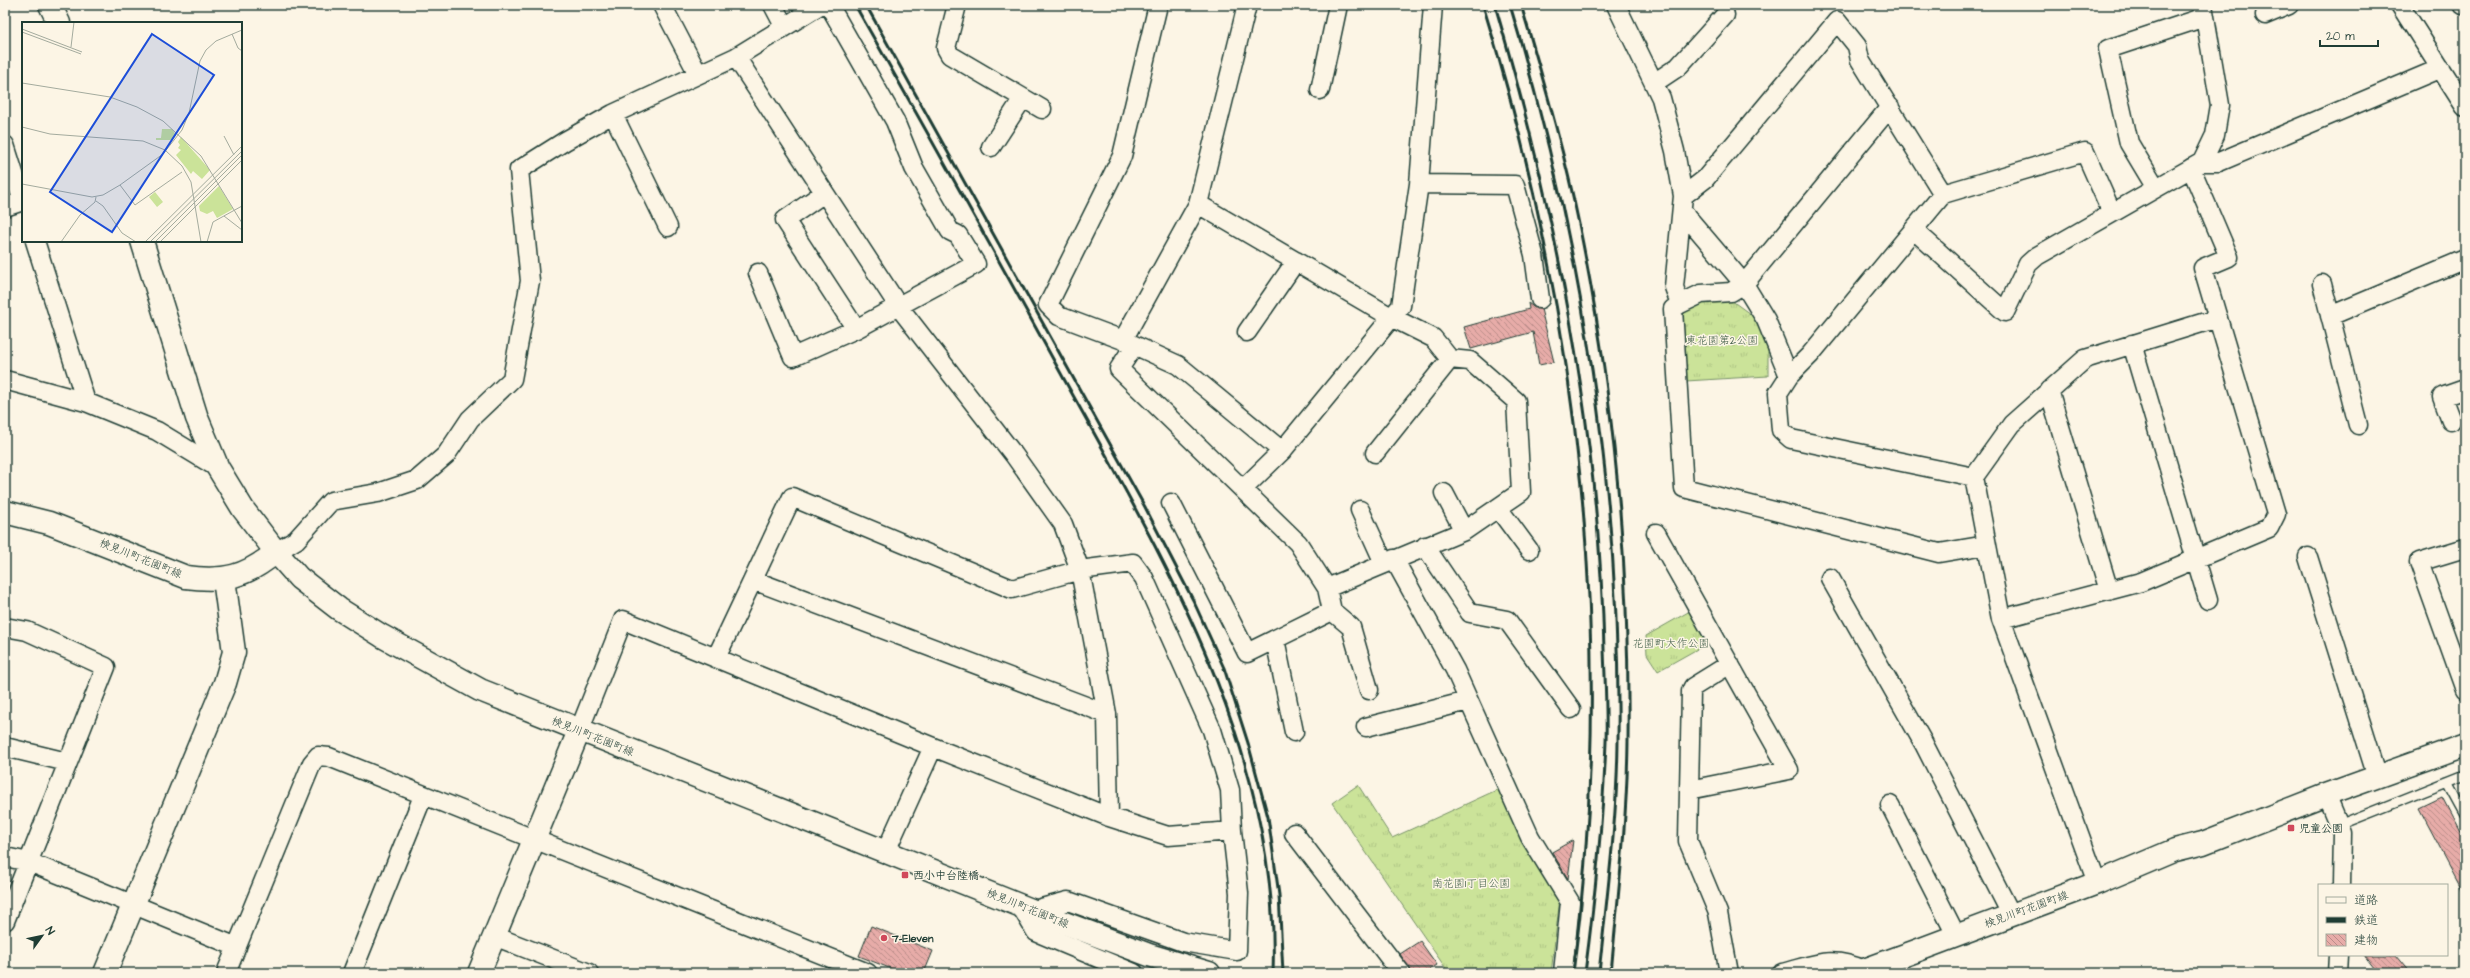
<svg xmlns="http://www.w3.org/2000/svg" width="2470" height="978" font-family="'Architects Daughter','Klee One',sans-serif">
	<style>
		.grass { fill: url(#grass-tufts); stroke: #759066 }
		.building { fill: url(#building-back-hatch); stroke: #1f3d34 }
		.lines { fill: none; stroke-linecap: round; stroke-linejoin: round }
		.lane-casing { stroke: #1f3d34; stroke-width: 12 }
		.street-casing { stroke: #1f3d34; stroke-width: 21 }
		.secondary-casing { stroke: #1f3d34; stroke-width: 25 }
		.lane { stroke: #fcf5e5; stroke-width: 9 }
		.street { stroke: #fcf5e5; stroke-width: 18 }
		.secondary { stroke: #fcf5e5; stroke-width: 22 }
		.rail { stroke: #1f3d34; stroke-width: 3 }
		.poi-dot { fill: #d1495b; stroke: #fcf5e5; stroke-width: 1.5 }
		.labels { text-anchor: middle; stroke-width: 3; stroke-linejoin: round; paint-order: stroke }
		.park-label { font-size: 11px; fill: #415e48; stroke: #fcf5e5 }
		.street-label { font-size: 11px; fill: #1f3d34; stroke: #fcf5e5 }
		.poi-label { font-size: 11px; font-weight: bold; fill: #1f3d34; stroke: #fcf5e5; text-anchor: start }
		.inset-road { fill: none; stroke: #a4ab9e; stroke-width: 1 }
		.view { fill: #1d4ed8; fill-opacity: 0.15; stroke: #1d4ed8; stroke-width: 2 }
		.inset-edge { fill: none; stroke: #1f3d34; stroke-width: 2 }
	</style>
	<defs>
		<pattern id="grass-tufts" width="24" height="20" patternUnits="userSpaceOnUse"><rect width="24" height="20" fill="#cbe399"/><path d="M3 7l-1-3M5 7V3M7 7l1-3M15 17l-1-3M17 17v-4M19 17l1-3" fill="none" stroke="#aec484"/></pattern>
		<pattern id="building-back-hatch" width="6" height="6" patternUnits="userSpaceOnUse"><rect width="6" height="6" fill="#e7aca8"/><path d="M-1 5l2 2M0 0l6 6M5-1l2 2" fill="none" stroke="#bb8d8a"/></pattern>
	</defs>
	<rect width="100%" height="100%" fill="#fcf5e5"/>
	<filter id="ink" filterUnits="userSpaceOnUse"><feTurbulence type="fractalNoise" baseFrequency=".025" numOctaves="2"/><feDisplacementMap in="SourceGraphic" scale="8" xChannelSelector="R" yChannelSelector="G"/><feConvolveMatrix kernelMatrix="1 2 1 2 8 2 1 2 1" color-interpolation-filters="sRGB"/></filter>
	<g filter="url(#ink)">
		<path class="grass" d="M 1728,298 L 1757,319 L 1768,340 L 1768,376 L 1686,381 L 1683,314 L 1701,300 Z
			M 1690,611 L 1708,643 L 1658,671 L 1647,654 L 1646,636 Z
			M 1358,785 L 1392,838 L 1501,788 L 1560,898 L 1551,973 L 1449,973 L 1332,803 Z"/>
		<path class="building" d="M 1528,303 L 1536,309 L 1541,309 L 1554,362 L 1539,365 L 1533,332 L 1471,349 L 1464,327 L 1529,309 Z
			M 2442,797 L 2465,841 L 2465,895 L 2419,808 Z
			M 1573,840 L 1568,879 L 1552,852 Z
			M 871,926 L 933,951 L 924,973 L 902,973 L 859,956 Z
			M 1420,941 L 1437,965 L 1425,973 L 1411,971 L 1400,954 Z
			M 2364,955 L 2395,955 L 2410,973 L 2378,973 Z"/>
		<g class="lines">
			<g class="lane-casing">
				<path id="lane" d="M 2447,782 L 2465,815
					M 2339,825 L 2465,775"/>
			</g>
			<g class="street-casing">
				<path id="street" d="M 662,5 L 698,74
					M 773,5 L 784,26
					M 957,5 L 946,48 L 950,55 L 1042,109
					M 1158,5 L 1122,156 L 1048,305 L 1059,316 L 1123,340 L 1178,365 L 1282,451
					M 1616,5 L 1661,98 L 1675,151 L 1683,196 L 1674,287 L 1680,304 L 1673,309 L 1684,488 L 1939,553 L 1986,545
					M 2400,5 L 2465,107
					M 2462,5 L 2465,5
					M 2265,15 L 2289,5
					M 736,57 L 899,307 L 1014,455 L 1063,524 L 1080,570 L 1107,714 L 1109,817
					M 1654,83 L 1678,67 L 1725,15
					M 1320,90 L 1338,5
					M 613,114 L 668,227
					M 5,145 L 23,202
					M 991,147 L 1023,98
					M 2202,162 L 2219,162 L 2441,68
					M 1419,184 L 1515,185 L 1534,255 L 1540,299
					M 2156,188 L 2129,143 L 2108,49 L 2205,17
					M 824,193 L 785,220 L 856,329
					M 1683,196 L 1705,179 L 1837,21 L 1857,46 L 1860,60 L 1943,194
					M 1198,204 L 1391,317 L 1433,338 L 1450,359 L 1470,361 L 1516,401 L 1521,492 L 1464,531 L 1327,588
					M 5,207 L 23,201
					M 1683,212 L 1744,284 L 1766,320 L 1789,376 L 1778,393 L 1781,430 L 1791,439 L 1974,477
					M 1914,230 L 2005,312 L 2028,264 L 2037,256 L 2202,162 L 2215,135 L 2220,105 L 2203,5
					M 35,241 L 86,402
					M 758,273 L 793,357 L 856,329 L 976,264 L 958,235 L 950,231 L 914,168 L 895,121 L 829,5
					M 2322,284 L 2358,425
					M 1680,304 L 1701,294 L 1731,292 L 1744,284 L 1890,107
					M 2330,316 L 2465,259
					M 1247,332 L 1296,261
					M 1123,340 L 1198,204 L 1247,5
					M 2132,344 L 2208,600
					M 1134,346 L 1119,369 L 1298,543 L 1327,588 L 1332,611 L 1351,627 L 1369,690
					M 1789,376 L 1810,355 L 1943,194 L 2085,152 L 2112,213
					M 5,380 L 86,402 L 157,431 L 218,468
					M 2049,390 L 2109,591
					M 2451,421 L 2442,397 L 2465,389
					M 1375,453 L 1450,359
					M 1243,489 L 1282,451 L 1401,306 L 1419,184 L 1433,5
					M 1444,493 L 1464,531
					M 1171,503 L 1247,653 L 1332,611
					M 1498,508 L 1529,550
					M 1360,510 L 1384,563
					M 1656,533 L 1789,770 L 1689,790
					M 1425,546 L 1470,613 L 1507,620 L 1571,709
					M 2465,548 L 2419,562 L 2465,690
					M 276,552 L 296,540 L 331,501 L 378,493 L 417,480 L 446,455 L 470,419 L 512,379 L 530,281 L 519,170 L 565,141 L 613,114 L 736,57 L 820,5
					M 2308,557 L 2377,777
					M 1394,559 L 1455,670 L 1530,837 L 1570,902 L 1563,973
					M 1830,578 L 1924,744 L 2011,914
					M 753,580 L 1107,714
					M 2001,619 L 2141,582 L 2269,528 L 2276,514 L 2203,268 L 2229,257 L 2191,168
					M 5,627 L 27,631 L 106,667 L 5,921
					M 1275,639 L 1294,732
					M 716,658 L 792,497 L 1012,589 L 1080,570 L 1133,563 L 1144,578 L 1212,730 L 1230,790 L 1232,831 L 1239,893 L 1237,951 L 1183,942 L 1068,901 L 1034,910
					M 1366,727 L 1468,701
					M 579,731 L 623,620 L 933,747
					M 5,747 L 67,762
					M 2326,795 L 2342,833 L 2341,885
					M 1890,805 L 1956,935
					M 1294,833 L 1401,973
					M 886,851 L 933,747 L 1109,817 L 1168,836 L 1232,831
					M 5,857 L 29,862 L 237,947
					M 2097,883 L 2001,619 L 1974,477 L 2012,424 L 2085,359 L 2218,318
					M 1020,905 L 1036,932 L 1134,973
					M 494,936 L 589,973
					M 226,973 L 312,763 L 318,756 L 329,757 L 868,973
					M 352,973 L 423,796
					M 1729,973 L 1718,913 L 1688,841 L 1691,691 L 1693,687 L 1730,664
					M 1782,973 C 1814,965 1831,955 1864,970
					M 2337,973 L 2338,955"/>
			</g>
			<g class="secondary-casing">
				<path id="secondary" d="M 50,5 L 59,23
					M 142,241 L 197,418 L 218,468 L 243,509 L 276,552 L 299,578 L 339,609 L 382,636 L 480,690 L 1059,921 L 1149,955 L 1209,973
					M 5,512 L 49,523 L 186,577 C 224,582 246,577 276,552
					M 105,973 L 225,683 L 234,652 L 224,579
					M 479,973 L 579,731
					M 1848,973 L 1864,970 L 1916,951 L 2097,883 L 2175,850 L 2203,843 L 2326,795 L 2465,745"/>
			</g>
			<use href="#lane" class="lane"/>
			<use href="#street" class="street"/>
			<use href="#secondary" class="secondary"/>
			<path class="rail" d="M 855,5 C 924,126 992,248 1059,370 C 1162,557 1281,751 1273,973
				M 866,5 L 1145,507 L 1193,600 L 1224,668 L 1248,743 L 1268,817 L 1279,895 L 1283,973
				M 1483,5 C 1580,318 1617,648 1573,973
				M 1495,5 C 1557,215 1599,430 1604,649 C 1605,680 1607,711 1606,742 C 1603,819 1595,897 1585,973
				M 1510,5 C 1582,243 1621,494 1618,743 C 1617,820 1607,896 1599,973
				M 1521,5 C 1543,77 1564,150 1579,224 C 1614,394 1630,569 1628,742 C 1627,820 1618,896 1611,973"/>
		</g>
	</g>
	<g class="poi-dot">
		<rect x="2287" y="824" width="8" height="8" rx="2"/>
		<rect x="901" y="871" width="8" height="8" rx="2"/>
		<circle cx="884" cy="938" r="4"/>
	</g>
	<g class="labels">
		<g class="park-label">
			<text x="1722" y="344">東花園第2公園</text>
			<text x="1671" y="647">花園町大作公園</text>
			<text x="1471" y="887">南花園1丁目公園</text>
		</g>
		<g class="street-label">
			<text transform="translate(141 558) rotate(22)" y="4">検見川町花園町線</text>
			<text transform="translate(593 736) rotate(22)" y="4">検見川町花園町線</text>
			<text transform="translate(1028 908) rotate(22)" y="4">検見川町花園町線</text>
			<text transform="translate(2026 909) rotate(-20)" y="4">検見川町花園町線</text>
		</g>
		<g class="poi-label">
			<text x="2299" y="832">児童公園</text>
			<text x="913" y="879">西小中台陸橋</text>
			<text x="892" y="942">7-Eleven</text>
		</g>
	</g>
	<g transform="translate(22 22)">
		<rect width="220" height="220" fill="#fcf5e5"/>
		<path d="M 140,107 L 150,107 L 154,113 L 150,118 L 134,118 L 134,116 L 139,116 ZM 133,170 L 141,180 L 135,185 L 127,175 Z" fill="#cbe399"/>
		<path d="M 159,115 L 188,148 L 180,157 L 171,149 L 169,152 L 154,133 L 159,128 L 156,126 L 158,123 L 156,120 ZM 197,164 L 211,187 L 195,196 L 191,189 L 185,192 L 178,189 L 177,184 Z" fill="#cbe399"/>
		<path class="inset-road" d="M 0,7 L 60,30M 0,10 L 59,32M 210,12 L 216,26 L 220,29M 49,25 L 52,0M 0,61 L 88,75 L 115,85 L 141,99 L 179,134 L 220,201M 0,105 L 28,112 L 121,119 L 143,128 L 160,144 L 169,160 L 179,220M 202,114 L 212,133M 0,162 L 70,175 L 81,173 L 98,163 L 141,132 L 160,108 L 167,91 L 178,39 L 184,28 L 194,19 L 220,8M 98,163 L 113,183 L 160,150M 74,179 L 81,184 L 100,211 L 114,220M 202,194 L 220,208M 39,220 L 58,193 L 73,180 L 74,175M 123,220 L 220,124M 128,220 L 220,129M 133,220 L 220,133M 138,220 L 220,138M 185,220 L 191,200 L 220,184"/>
		<path class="view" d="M 130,12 L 192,53 L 90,210 L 28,170 Z"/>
		<rect width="220" height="220" class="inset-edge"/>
	</g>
	<rect width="2470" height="978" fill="none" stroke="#fcf5e5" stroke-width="20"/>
	<rect x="10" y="10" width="2450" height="958" fill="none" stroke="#1f3d34" stroke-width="1.5" filter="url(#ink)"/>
	<rect x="2318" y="884" width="130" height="72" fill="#fcf5e5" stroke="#a4ab9e"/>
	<rect x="2326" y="897" width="20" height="6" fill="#fcf5e5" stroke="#a4ab9e"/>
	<text x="2354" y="904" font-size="12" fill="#1f3d34">道路</text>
	<rect x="2326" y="917" width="20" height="6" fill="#1f3d34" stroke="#a4ab9e"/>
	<text x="2354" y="924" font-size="12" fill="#1f3d34">鉄道</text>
	<rect x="2326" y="934" width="20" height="12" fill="url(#building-back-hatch)" stroke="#a4ab9e"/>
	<text x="2354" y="944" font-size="12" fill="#1f3d34">建物</text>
	<g transform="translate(42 936) rotate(57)" stroke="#fcf5e5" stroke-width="3" paint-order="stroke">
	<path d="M0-3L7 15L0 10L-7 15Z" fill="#1f3d34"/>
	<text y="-6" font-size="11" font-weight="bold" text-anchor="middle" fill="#1f3d34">N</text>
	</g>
	<path d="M2320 40v6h58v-6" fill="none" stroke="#1f3d34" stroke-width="2"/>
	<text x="2326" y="40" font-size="12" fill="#1f3d34" stroke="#fcf5e5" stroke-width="3" paint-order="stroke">20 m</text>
</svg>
